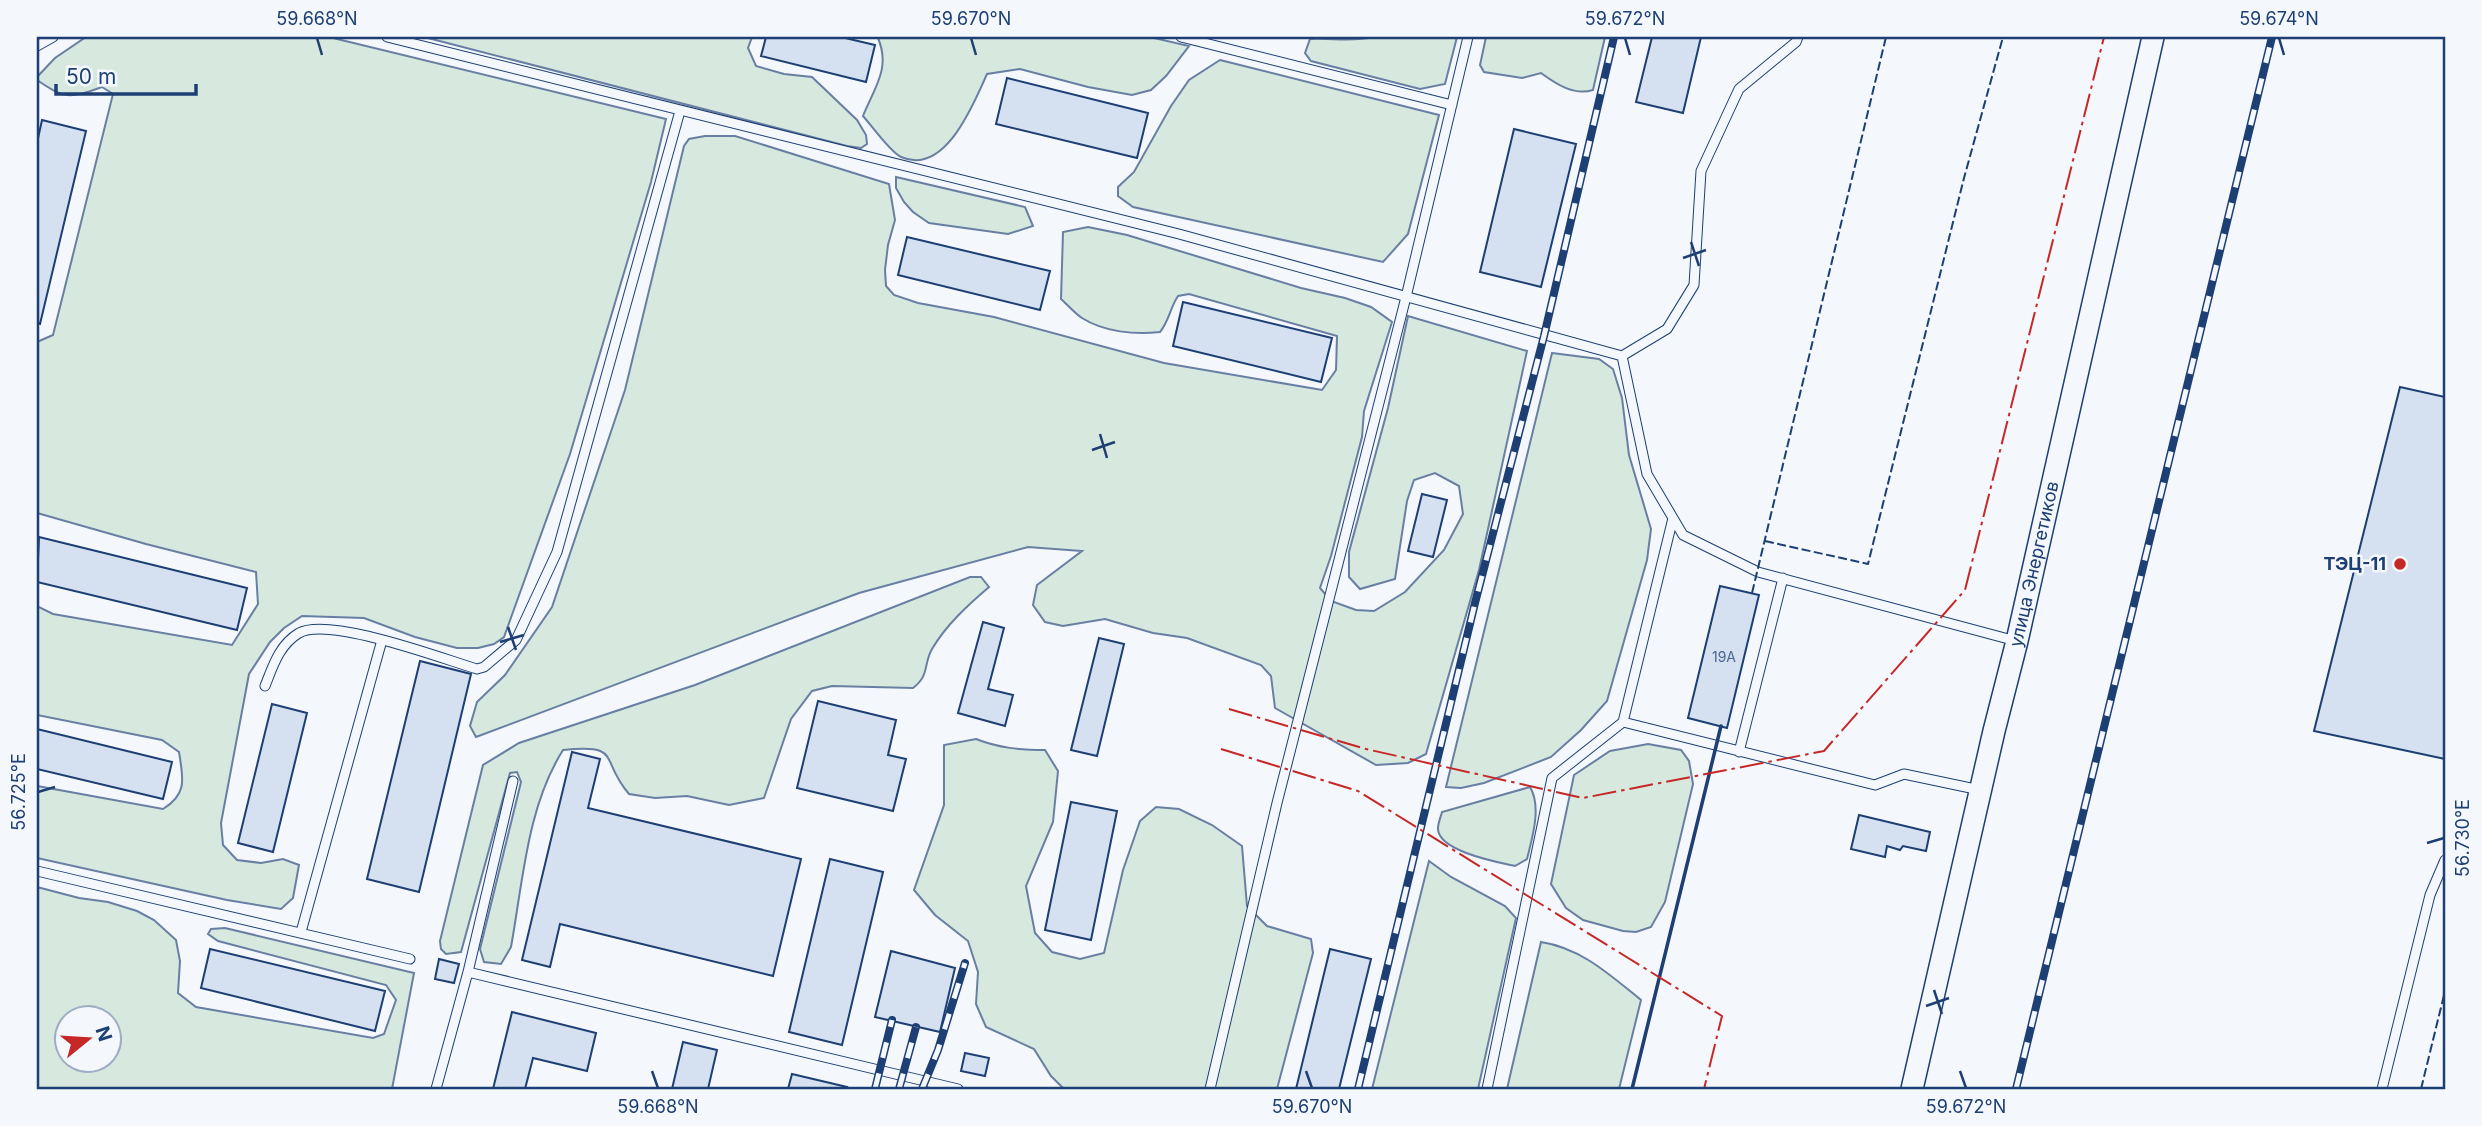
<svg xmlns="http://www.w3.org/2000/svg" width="2482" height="1126" font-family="Inter,sans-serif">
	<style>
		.green { fill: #d7e8df; stroke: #687fa3; stroke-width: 2; fill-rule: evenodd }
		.building { fill: #d5e0f0; stroke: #1d3f73; stroke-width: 2 }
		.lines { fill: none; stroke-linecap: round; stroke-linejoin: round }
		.service-casing { stroke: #1d3f73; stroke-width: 11 }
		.tertiary-casing { stroke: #1d3f73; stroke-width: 24 }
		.service { stroke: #f4f7fb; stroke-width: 9 }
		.tertiary { stroke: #f4f7fb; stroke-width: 21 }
		.rail-casing { stroke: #1d3f73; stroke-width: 8 }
		.rail { stroke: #f4f7fb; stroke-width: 5; stroke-dasharray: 16; stroke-linecap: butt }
		.fence { stroke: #1d3f73; stroke-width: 2; stroke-dasharray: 9 3.5; stroke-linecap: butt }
		.wall { stroke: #1d3f73; stroke-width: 3.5 }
		.power { stroke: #c62828; stroke-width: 2; stroke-dasharray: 24 5 3.5 5; stroke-linecap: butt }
		.ticks { fill: none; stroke: #1d3f73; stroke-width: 2.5 }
		.poi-dot { fill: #c62828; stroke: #f4f7fb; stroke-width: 2.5 }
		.labels { text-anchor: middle; stroke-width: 5; stroke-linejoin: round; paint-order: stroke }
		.number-label { font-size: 14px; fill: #4b6792 }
		.street-label { font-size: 18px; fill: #1d3f73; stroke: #f4f7fb }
		.poi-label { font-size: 18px; font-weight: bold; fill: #1d3f73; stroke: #f4f7fb; text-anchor: end }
		.neatline { fill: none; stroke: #1d3f73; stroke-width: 2.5 }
		.ticks-label { font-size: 18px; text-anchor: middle; fill: #1d3f73 }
	</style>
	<rect width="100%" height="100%" fill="#f4f7fb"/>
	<path class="green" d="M 86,37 L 329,37 L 666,119 L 651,182 L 570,454 L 504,637 L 494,644 L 478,648 L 457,648 L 415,637 L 364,618 L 302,616 L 284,628 L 270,642 L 249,674 L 221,823 L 223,845 L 237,860 L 261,863 L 283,859 L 299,865 L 293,898 L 281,909 L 227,900 L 37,858 L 37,786 L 163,809 C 188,794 183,778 179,752 L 162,740 L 37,715 L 37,606 L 53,614 L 232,645 L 258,604 L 256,572 L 146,544 L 37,513 L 37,342 L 53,335 L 113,94 L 102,87 C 69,99 65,99 37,80 L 37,77 L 55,58 Z
		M 424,37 L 752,37 L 748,48 L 756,66 L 784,74 L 812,77 L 857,120 L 866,135 L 867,144 L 861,148 L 847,146 Z
		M 871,37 L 1150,37 L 1189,46 L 1166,76 L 1151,90 L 1132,95 L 1088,87 L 1020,69 L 987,74 C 973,105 945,176 901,157 C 890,152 872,126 863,116 C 874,88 891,69 878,38 Z
		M 1374,37 L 1457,37 L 1445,84 L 1420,89 L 1311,61 L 1305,53 L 1310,39 C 1332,38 1353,42 1374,37 Z
		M 1486,37 L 1605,37 L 1593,90 C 1574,96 1556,84 1541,73 L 1522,78 L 1484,72 L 1480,65 Z
		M 1220,60 L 1439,115 L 1408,234 L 1383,262 L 1133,207 L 1118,196 L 1118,187 L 1134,172 L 1171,106 L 1189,80 Z
		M 705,136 L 735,136 L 889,184 L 895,220 L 888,245 L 885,270 L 886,286 L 894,295 L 918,303 L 994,317 L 1164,363 L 1322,390 L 1336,370 L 1337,336 L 1189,294 L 1178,296 C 1170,308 1169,321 1160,332 C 1135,335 1104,332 1082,318 C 1074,313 1068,305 1061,299 L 1063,232 L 1088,227 L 1127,235 L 1301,288 L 1345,298 L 1371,307 L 1392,322 L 1364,411 L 1362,437 L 1331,556 L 1320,588 L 1331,601 L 1356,610 L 1374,611 L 1405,592 L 1444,550 L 1463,514 L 1459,486 L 1435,473 L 1414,480 L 1407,501 L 1395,579 L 1360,589 L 1349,577 L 1349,552 L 1388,408 L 1408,316 L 1527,351 L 1479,570 L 1426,754 L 1408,763 L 1376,765 L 1275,708 L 1271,676 L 1261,665 L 1187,638 L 1153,633 L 1105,619 L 1063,626 L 1045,622 L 1033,605 L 1037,585 L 1082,551 L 1028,547 L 859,593 L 476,737 L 470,726 L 477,702 L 505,675 L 552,607 L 625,390 L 684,146 L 689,139 Z
		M 896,177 L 1025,207 L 1033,226 L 1008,234 L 929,223 L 913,212 L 904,202 L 896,188 Z
		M 1552,353 L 1599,359 L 1613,369 L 1622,398 L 1629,455 L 1651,529 L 1647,560 L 1607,701 L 1581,730 L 1551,757 L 1484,783 L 1461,788 L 1446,787 Z
		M 970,577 L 981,577 L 989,587 C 968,605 946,625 932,649 C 923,665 930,675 913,688 L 832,686 L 812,691 L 791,719 L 764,798 L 729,805 L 687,796 L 655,798 L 629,794 C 599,759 623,744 563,750 C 527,807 523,881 511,947 L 501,964 L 484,962 L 480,949 L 521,782 L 517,772 L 510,773 L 461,952 L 446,954 L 441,949 L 440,941 L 483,765 L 519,743 L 695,685 Z
		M 976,739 C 999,748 1020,750 1045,750 L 1058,771 L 1053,822 L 1026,886 L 1035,933 L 1052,952 L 1080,959 L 1104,953 L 1123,870 L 1140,821 L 1156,807 L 1179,809 L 1212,825 L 1242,846 L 1247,906 L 1267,926 L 1311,939 L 1313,953 L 1277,1089 L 1064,1089 L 1051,1076 L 1034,1049 L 986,1027 L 976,1004 L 978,972 L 968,941 L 935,915 L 914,890 L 944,805 L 944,745 Z
		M 1648,744 L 1681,750 L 1689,761 L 1693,784 L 1665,902 L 1651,927 L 1636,932 L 1623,931 L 1583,920 L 1566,908 L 1551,884 L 1574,775 L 1610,751 Z
		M 1530,787 C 1542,807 1532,838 1527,859 L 1515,866 C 1497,862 1437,851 1438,828 C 1438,823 1441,816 1442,812 Z
		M 1429,861 L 1451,877 L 1505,906 L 1516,918 L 1478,1089 L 1372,1089 Z
		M 37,887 L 79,898 L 108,902 L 137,911 L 154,920 L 176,940 L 180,961 L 178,993 L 196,1007 L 373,1038 L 384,1034 L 396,1000 L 386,985 L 218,941 L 208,934 L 211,929 L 225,928 L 414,973 L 392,1089 L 37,1089 ZM 66,1018 L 108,1018 L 108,1060 L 66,1060 Z
		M 1541,942 C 1581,948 1610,975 1641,1000 L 1619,1089 L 1507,1089 Z"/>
	<path class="building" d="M 766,37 L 841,37 L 875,45 L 866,82 L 761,56 Z
		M 1652,37 L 1701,37 L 1683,113 L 1636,102 Z
		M 1007,78 L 1148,113 L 1137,158 L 996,124 Z
		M 42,120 L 86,131 L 40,324 L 37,323 L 37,143 Z
		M 1514,129 L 1576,144 L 1541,287 L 1480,272 Z
		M 907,237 L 1050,271 L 1040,310 L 898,275 Z
		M 1183,302 L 1332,338 L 1321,382 L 1173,346 Z
		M 2400,387 L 2445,397 L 2445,759 L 2314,731 Z
		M 1422,494 L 1447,500 L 1433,557 L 1408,551 Z
		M 39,537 L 247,588 L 237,630 L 37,582 Z
		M 1720,586 L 1759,595 L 1727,728 L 1688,718 Z
		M 983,622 L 1004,628 L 988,689 L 1013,695 L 1005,726 L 958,713 Z
		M 1099,638 L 1124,644 L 1097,756 L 1071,750 Z
		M 420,661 L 471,674 L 419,892 L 367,879 Z
		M 818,701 L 896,720 L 888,755 L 906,759 L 893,811 L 797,788 Z
		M 272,704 L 307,713 L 273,852 L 238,843 Z
		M 37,729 L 172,762 L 163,799 L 37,769 Z
		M 572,752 L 600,759 L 588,808 L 801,859 L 773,976 L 560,924 L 550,967 L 522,960 Z
		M 1071,802 L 1117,811 L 1091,940 L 1045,930 Z
		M 1859,815 L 1930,832 L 1926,851 L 1903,846 L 1900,850 L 1887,846 L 1885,857 L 1851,849 Z
		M 830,859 L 883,872 L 842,1045 L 789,1032 Z
		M 210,949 L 385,991 L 375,1031 L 201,988 Z
		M 1330,949 L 1371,959 L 1339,1089 L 1296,1089 Z
		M 891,951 L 955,968 L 940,1032 L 875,1017 Z
		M 439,959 L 459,964 L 454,983 L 435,979 Z
		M 512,1012 L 596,1033 L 587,1071 L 533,1058 L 525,1089 L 493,1089 Z
		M 683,1042 L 717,1050 L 708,1089 L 672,1089 Z
		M 965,1053 L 989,1058 L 985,1076 L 961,1071 Z
		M 792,1074 L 847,1087 L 846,1089 L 788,1089 Z"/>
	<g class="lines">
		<g class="service-casing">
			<path id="service" d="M 387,37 L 1179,234 L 1622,356 L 1647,474 L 1683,535 L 1758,572 L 2016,641
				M 1181,37 L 1452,105
				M 37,46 L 53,37
				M 1622,356 L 1667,329 L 1694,285 L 1701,171 L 1739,89 L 1796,42 L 1798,37
				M 265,686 C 273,666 279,645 299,633 C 329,616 443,659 477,669 L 484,667 L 516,640 L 557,552 L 680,111
				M 1623,722 L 1673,518
				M 1739,752 L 1783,578
				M 513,781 L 468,972 L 958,1089
				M 37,871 L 410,959
				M 301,932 L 382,640
				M 436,1089 L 468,972
				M 1210,1089 L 1277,803 L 1406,297 L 1468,37
				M 1487,1089 L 1552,778 L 1623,722 L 1875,785 L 1904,774 L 1980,790
				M 2382,1089 L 2430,895 L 2445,860"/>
		</g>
		<g class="tertiary-casing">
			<g id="tertiary">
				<path id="s1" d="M 1912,1089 L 1994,731 L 2017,641 L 2153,37"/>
			</g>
		</g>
		<use href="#service" class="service"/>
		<use href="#tertiary" class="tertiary"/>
		<g class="rail-casing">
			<path id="rail" d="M 875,1089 L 892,1020
				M 899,1089 L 916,1027
				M 922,1089 L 938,1050 L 965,963
				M 1358,1089 L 1475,603 L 1544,336 L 1614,37
				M 2016,1089 L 2272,37"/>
		</g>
		<use href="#rail" class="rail"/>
		<path class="fence" d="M 1765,541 L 1868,564 L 1964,178 L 2003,37
			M 1752,593 L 1886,37
			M 2421,1089 L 2445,991"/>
		<path class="wall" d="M 1632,1089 L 1721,726"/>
		<path class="power" d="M 1229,709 L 1366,749 L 1583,798 L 1824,751 L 1965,590 L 2104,37
			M 1221,749 L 1358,791 L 1722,1016 L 1704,1089"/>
	</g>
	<path class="ticks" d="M 317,38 L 322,55M 971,38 L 976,55M 1625,38 L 1630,55M 2279,38 L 2284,55M 1691,242 L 1699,266M 1683,258 L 1706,250M 1100,434 L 1107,458M 1092,450 L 1115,442M 508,627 L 516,650M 500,642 L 524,635M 38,792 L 55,787M 2427,843 L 2444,838M 1934,990 L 1942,1014M 1926,1006 L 1949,998M 652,1071 L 658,1088M 1306,1071 L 1312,1088M 1960,1071 L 1966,1088"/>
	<circle class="poi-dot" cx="2400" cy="564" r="7"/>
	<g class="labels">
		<g class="number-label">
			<text x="1724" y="662">19А</text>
		</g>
		<g class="street-label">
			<text dy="6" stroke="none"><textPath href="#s1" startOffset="539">улица Энергетиков</textPath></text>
		</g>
		<g class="poi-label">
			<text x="2386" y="570">ТЭЦ-11</text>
		</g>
	</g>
	<rect width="2482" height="1126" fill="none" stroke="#f4f7fb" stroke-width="77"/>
	<g transform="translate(88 1039) rotate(72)"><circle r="33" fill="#f4f7fb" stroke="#9eadc5" stroke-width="2"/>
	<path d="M0-5L12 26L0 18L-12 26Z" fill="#c62828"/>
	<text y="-10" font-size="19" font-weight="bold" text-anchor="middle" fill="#1d3f73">N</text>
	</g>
	<path d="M56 84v10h140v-10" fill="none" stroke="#1d3f73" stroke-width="3.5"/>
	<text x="66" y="84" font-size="21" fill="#1d3f73" stroke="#f4f7fb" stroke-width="5" paint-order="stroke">50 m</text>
	<rect x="38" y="38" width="2406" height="1050" class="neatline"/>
	<g class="ticks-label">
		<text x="317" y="25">59.668°N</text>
		<text x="971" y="25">59.670°N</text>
		<text x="1625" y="25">59.672°N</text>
		<text x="2279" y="25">59.674°N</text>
		<text transform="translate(19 792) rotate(-90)" y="6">56.725°E</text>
		<text transform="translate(2463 838) rotate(-90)" y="6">56.730°E</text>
		<text x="658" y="1113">59.668°N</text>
		<text x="1312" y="1113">59.670°N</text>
		<text x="1966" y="1113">59.672°N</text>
	</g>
</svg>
